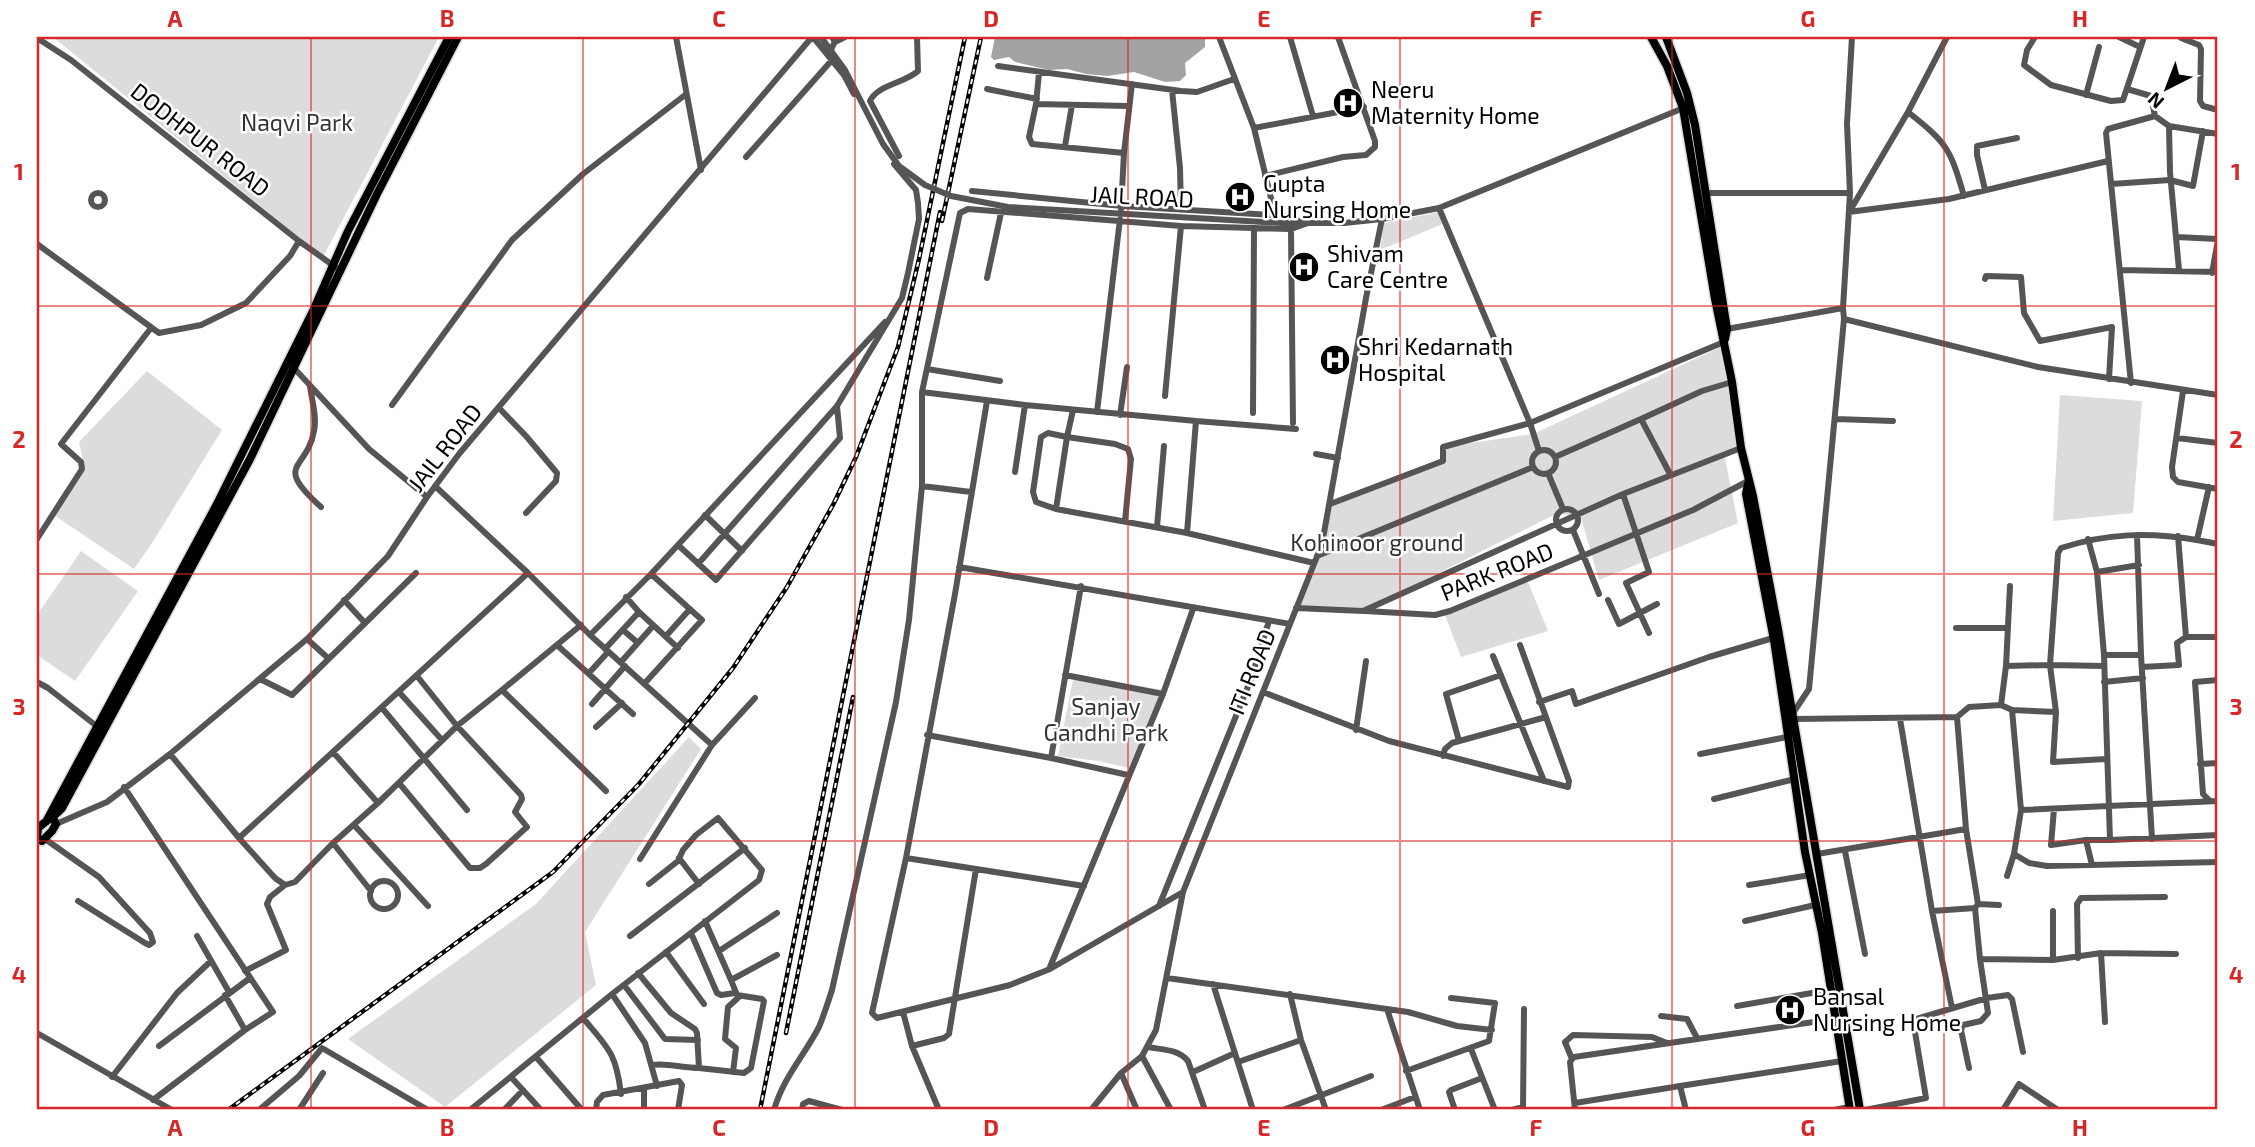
<svg xmlns="http://www.w3.org/2000/svg" width="2255" height="1147" font-family="'Exo 2',sans-serif">
	<style>
		.green { fill: #dcdcdc }
		.water { fill: #a3a3a3 }
		.lines { fill: none; stroke-linecap: round; stroke-linejoin: round }
		.major-casing { stroke: #dbdbdb; stroke-width: 11 }
		.minor { stroke: #555; stroke-width: 6 }
		.major { stroke: #000; stroke-width: 8 }
		.rail-casing { stroke: #000; stroke-width: 4.5 }
		.rail { stroke: #fff; stroke-width: 2; stroke-dasharray: 5; stroke-linecap: butt }
		.minor-bridge { stroke: #555; stroke-width: 6 }
		.grid { fill: none; stroke: #d62828; stroke-width: 2; stroke-opacity: 0.55 }
		.labels { text-anchor: middle; stroke-width: 5; stroke-linejoin: round; paint-order: stroke }
		.poi-label { font-size: 23px; fill: #000; stroke: #fff; text-anchor: start }
		.park-label { font-size: 23px; fill: #333; stroke: #fff }
		.street-label { font-size: 23px; fill: #000; stroke: #fff }
		.neatline { fill: none; stroke: #d62828; stroke-width: 2.5 }
		.grid-label { font-size: 23px; text-anchor: middle; font-weight: bold; fill: #d62828 }
	</style>
	<rect width="100%" height="100%" fill="#fff"/>
	<path class="green" d="M 53,37 L 439,37 L 323,257 Z
		M 1439,212 L 1445,223 L 1380,250 L 1384,223 Z
		M 1723,346 L 1740,445 L 1724,453 L 1738,523 L 1599,580 L 1581,518 L 1558,513 L 1363,611 L 1296,608 L 1314,563 L 1330,504 L 1444,461 L 1443,447 L 1533,434 Z
		M 147,371 L 222,430 L 152,543 L 134,569 L 54,515 L 85,469 L 79,442 Z
		M 2060,395 L 2142,401 L 2133,513 L 2053,521 Z
		M 81,551 L 138,591 L 75,681 L 37,655 L 37,615 Z
		M 1528,582 L 1548,631 L 1461,657 L 1443,610 Z
		M 1074,674 L 1162,690 L 1129,768 L 1098,761 L 1058,756 Z
		M 689,737 L 701,749 L 585,932 L 596,985 L 445,1107 L 348,1039 L 536,904 Z"/>
	<path class="water" d="M 995,37 L 1205,37 L 1205,47 L 1185,63 L 1186,75 L 1180,81 L 1165,82 L 1134,72 L 1107,76 L 1086,74 L 1067,69 L 1049,70 L 1015,62 L 1009,57 L 994,60 L 991,57 Z"/>
	<g class="lines">
		<g class="major-casing">
			<path id="major" d="M 1651,37 L 1667,66 L 1683,108 L 1715,299 L 1732,382 L 1741,448 L 1753,496 L 1778,629 L 1860,1110
				M 1666,37 L 1687,93 L 1695,125 L 1727,329 L 1725,339
				M 1748,484 L 1746,494 L 1774,640 L 1805,852 L 1822,933 L 1850,1110
				M 47,820 L 217,504 L 313,311 L 348,231 L 449,37
				M 37,838 L 38,828 C 47,820 54,817 62,808 L 250,459 L 377,194 L 458,37
				M 37,838 L 42,841 L 52,831 L 56,824 L 53,818"/>
		</g>
		<path class="minor" d="M 676,37 L 701,170
			M 813,37 L 844,75 L 854,94
			M 832,37 L 835,42 L 845,37
			M 1219,37 L 1254,128 L 1275,215
			M 1290,37 L 1313,116
			M 2035,37 L 2027,50 L 2024,65 L 2051,85 L 2111,101 L 2123,100 L 2144,37
			M 2119,37 L 2140,47
			M 37,38 L 71,60 L 299,241 L 341,271
			M 2181,38 L 2199,45 L 2201,49 L 2200,101 L 2203,106 L 2218,110
			M 829,54 L 837,37
			M 998,66 L 1181,91 L 1197,92 L 1234,79
			M 1039,73 L 1036,104 L 1029,137 L 1032,144 L 1124,153
			M 987,89 L 1037,99
			M 2127,89 L 2151,96 L 2155,116 L 2169,126 L 2218,134
			M 1172,90 L 1180,168 L 1181,210
			M 2086,95 L 2099,47
			M 1036,104 L 1129,106
			M 1908,112 C 1947,143 1950,148 1964,196
			M 2169,126 L 2170,172 L 2179,270
			M 1254,128 L 1364,107
			M 1065,146 L 1072,105
			M 899,156 L 870,101 C 877,85 905,83 918,71 L 917,37
			M 746,157 L 832,60
			M 1265,176 L 1343,157 L 1366,155 L 1375,147 L 1375,141 L 1338,37
			M 2111,184 L 2170,180 L 2193,186 L 2203,131
			M 1985,190 L 1977,155 L 1977,146 L 2017,138
			M 972,191 L 1122,206 L 1289,216 L 1300,222
			M91 200a7 7 0 1 1 14 0a7 7 0 1 1-14 0Z
			M 1707,193 L 1850,193
			M 1121,209 L 1124,153 L 1132,84
			M 1851,209 L 1908,112 L 1947,37
			M 1849,212 L 1949,199 L 2108,161
			M 1282,223 L 1344,223 L 1382,219 L 1439,208 L 1686,107
			M 1291,229 L 1293,423
			M 2176,237 L 2218,239
			M 37,244 L 159,333 L 201,325 L 246,303 L 290,256 L 299,241
			M 2120,270 L 2218,272
			M 2212,273 L 2218,240
			M 987,278 L 1001,213
			M 1985,279 L 1986,276 L 2021,277 L 2024,313 L 2040,341 L 2112,327 L 2109,379
			M 1844,319 L 2038,367 L 2218,395
			M 1727,329 L 1843,308
			M 293,367 L 369,449 L 427,497
			M 927,369 L 1000,381
			M 2131,383 L 2106,133 L 2108,129 L 2155,116
			M 310,386 C 312,401 317,417 314,431 C 307,471 272,463 321,507
			M 2183,391 L 2172,467 L 2173,477 L 2178,482 L 2218,489
			M 922,392 L 1025,405 L 1196,421 L 1187,533
			M 1165,396 L 1181,226
			M 987,401 L 955,594 L 906,858 L 872,1013 L 877,1018 L 1010,985 L 1050,969 L 1183,892
			M 392,405 L 512,240 L 583,174 L 685,95
			M 499,408 L 526,436 L 557,473 L 556,481 L 526,513
			M 1073,410 L 1067,437 L 1048,433 L 1041,437 L 1033,492 L 1036,502 L 1056,509 L 1187,533 L 1314,563
			M 1097,412 L 1120,219
			M 1253,413 L 1254,229
			M 1120,415 L 1127,367
			M 1836,419 L 1893,421
			M 1196,421 L 1296,429
			M 2177,438 L 2218,443
			M1532 462a12 12 0 1 1 24 0a12 12 0 1 1-24 0Z
			M 1539,451 L 1530,423 L 1724,342
			M 1316,454 L 1338,458
			M 1555,457 L 1641,419
			M 1015,472 L 1025,405
			M 1548,473 L 1563,509
			M 1670,474 L 1641,419 L 1702,391 L 1732,382
			M 435,486 L 528,573
			M 922,486 L 971,492
			M 1623,494 L 1649,572 L 1626,583 L 1649,633
			M 1330,504 L 1443,461 L 1443,447 L 1530,423 L 1439,208
			M1556 520a11 11 0 1 1 22 0a11 11 0 1 1-22 0Z
			M 1056,509 L 1067,437 L 1115,444 L 1128,449 L 1131,459 L 1125,521
			M 705,515 L 742,551
			M 1157,527 L 1164,446
			M 1573,530 L 1599,594
			M 2137,535 L 2141,655 L 2152,839
			M 2178,536 L 2186,637
			M 37,539 L 82,469 L 81,462 L 61,444 L 151,328
			M 2088,539 L 2097,572 L 2104,655 L 2110,840 L 2086,840 L 2092,865
			M 2197,540 L 2218,544
			M 678,545 L 716,580 L 840,438 L 837,406 L 902,298 L 908,273 L 919,219 L 918,203 L 916,190 L 894,164
			M 1317,556 L 1533,467
			M 698,564 L 837,406
			M 959,567 L 1290,624
			M 2097,572 L 2139,565
			M 2010,586 L 2006,666 L 2001,705 L 2012,710 L 2021,810 L 2218,801
			M 626,597 L 639,612 L 678,648
			M 344,600 L 365,623
			M 1608,600 L 1619,624 L 1657,604
			M 1296,608 L 1363,611 L 1623,494 L 1741,448
			M 1365,611 L 1435,615 L 1450,611 L 1693,510 L 1748,481
			M 1956,628 L 2008,628
			M 623,630 L 638,643
			M 666,636 L 690,609
			M 307,639 L 329,659
			M 558,646 L 633,714
			M 605,649 L 639,612
			M 2104,655 L 2141,655
			M 1493,656 L 1544,781
			M 621,662 L 653,626
			M 2006,666 L 2050,665 L 2056,712 L 2053,762 L 2106,759
			M 2104,666 L 2050,665 L 2058,553 L 2061,548 C 2107,533 2149,532 2197,540 L 2209,487
			M 2142,667 L 2179,665 L 2177,643 L 2186,637 L 2218,637
			M 589,673 L 608,652
			M 1065,675 L 1163,694
			M 260,679 L 292,695 L 416,573
			M 37,682 L 48,688 L 99,728
			M 2104,682 L 2143,678
			M 644,684 L 702,620 L 651,574
			M 502,690 L 581,625
			M 399,692 L 442,740
			M 1263,692 L 1389,741 L 1568,787 L 1569,781 L 1520,645
			M 1539,702 L 1572,691 L 1576,704 L 1709,657 L 1773,638
			M 592,704 L 625,666
			M 2001,705 L 1969,707 L 1957,717 L 1966,829 L 1978,904 L 1975,908 L 1980,959 L 2053,960 L 2101,953 L 2105,1022
			M 382,708 L 467,810
			M 2012,710 L 2056,712
			M 1793,713 L 1809,689 L 1844,319 L 1843,308 L 1850,193 L 1847,124 L 1852,37
			M 1794,719 L 1957,717
			M 1900,719 L 1932,911 L 1975,908
			M 596,727 L 622,703
			M 1356,730 L 1366,661
			M 927,735 L 1051,758 L 1081,586
			M 1459,741 L 1446,694 L 1501,675
			M 712,745 L 590,635 L 651,574 L 885,322
			M 333,752 L 378,803
			M 170,754 L 239,838 L 275,878 L 285,885 L 295,882 L 333,843 L 378,803 L 457,726 L 502,690 L 606,791
			M 1700,754 L 1787,737
			M 1443,756 L 1445,749 L 1452,743 L 1546,717
			M 1051,758 L 1128,775
			M 2200,764 L 2218,763
			M 399,783 L 470,868 L 480,868 L 486,864 L 527,827 L 515,812 L 522,799 L 521,795 L 457,726 L 417,676
			M 124,787 L 273,1012 L 245,1030
			M 1714,799 L 1795,779
			M 2209,800 L 2203,794 L 2195,682 L 2218,680
			M 2054,809 L 2051,845 L 2086,840
			M 56,824 L 107,802 L 170,754 L 307,639 L 388,556 L 427,497 L 459,454 L 812,37
			M 354,825 L 428,906
			M 239,838 L 528,573 L 590,635
			M 45,839 L 99,877 L 150,933 L 153,942 L 149,945 L 145,943 L 78,901
			M 2110,840 L 2218,835
			M 333,843 L 371,891
			M 1845,851 L 1865,954
			M 1817,854 L 1966,829
			M 2014,854 L 2029,863 L 2047,866 L 2218,862
			M 679,858 L 699,884
			M 906,858 L 1084,886
			M 640,859 L 712,745 L 755,698
			M 2007,876 L 2014,854 L 2021,810
			M370 895a14 14 0 1 1 28 0a14 14 0 1 1-28 0Z
			M 1749,885 L 1810,875
			M 1978,904 L 1999,905
			M 1159,906 L 1251,679 L 1269,621
			M 1932,911 L 1952,1008
			M 2053,911 L 2053,960
			M 705,921 L 731,980 L 777,955
			M 1745,921 L 1815,905
			M 691,933 L 717,993 L 721,995 L 735,993
			M 197,936 L 229,992
			M 630,936 L 745,848
			M 719,951 L 777,913
			M 666,952 L 704,1004
			M 2101,953 L 2176,954
			M 2078,958 L 2077,904 L 2081,898 L 2165,897
			M 1050,967 L 1163,694 L 1193,609
			M 245,971 L 286,950 L 267,904 L 270,897 L 285,885
			M 638,973 L 671,1013 L 695,1029 L 697,1033 L 699,1068 L 744,1073 L 751,1068 L 764,1001 L 762,999 L 737,995 L 731,980
			M 1167,978 L 1408,1012 L 1457,1026 L 1492,1030
			M 1213,984 L 1253,1110
			M 624,985 L 665,1039 L 698,1040
			M 612,994 L 645,1043 L 657,1086
			M 1290,994 L 1301,1040 L 1326,1110
			M 1737,1006 L 1829,990
			M 1387,1009 L 1420,1110
			M 903,1012 L 912,1046 L 939,1110
			M 1661,1016 L 1687,1019 L 1697,1038
			M 583,1018 C 609,1049 616,1053 621,1094
			M 37,1033 L 172,1110
			M 159,1046 L 250,978
			M 912,1046 L 944,1038 L 949,1034 L 976,869
			M 1148,1047 C 1163,1050 1178,1049 1188,1061 L 1205,1110
			M 1471,1049 L 1495,1110
			M 1142,1056 L 1171,1110
			M 536,1057 L 582,1110
			M 1572,1059 L 1565,1042 L 1573,1035 L 1652,1037 L 1667,1043
			M 1238,1062 L 1301,1040
			M 652,1065 C 668,1063 683,1068 699,1068
			M 1969,1068 L 1961,1030 L 1963,1025 L 1981,1021 L 1988,1013 L 1980,959
			M 1406,1071 L 1489,1041 L 1495,1003 L 1451,998
			M 733,1072 L 736,1048 L 725,1039 L 728,1007 L 740,996
			M 1193,1072 L 1235,1053
			M 1121,1073 L 1137,1110
			M 112,1077 L 177,993 L 211,961
			M 511,1077 L 541,1110
			M 1680,1086 L 1842,1061
			M 644,1089 L 644,1110
			M 153,1100 L 245,1030 L 225,995
			M 1575,1103 L 1680,1086 L 1686,1110
			M 259,1110 L 299,1076 L 322,1048 L 428,1110
			M 299,1110 L 323,1073
			M 470,1110 L 612,994 L 759,880 L 762,870 L 718,818 L 696,835 L 683,850 L 678,861 L 649,884
			M 504,1110 L 523,1090
			M 596,1110 L 597,1102 L 603,1095 L 679,1081 L 682,1085 L 678,1110
			M 774,1110 C 783,1078 804,1056 819,1027 C 824,1015 828,1002 832,990 L 896,702 L 909,620 L 922,486 L 922,392 L 960,213 L 968,209 L 1181,226 L 1291,229 L 1308,223
			M 802,1110 L 803,1104 L 809,1101 L 842,1110
			M 1091,1110 L 1121,1073 L 1142,1056 L 1156,1030 L 1183,892 L 1322,544 L 1366,298 L 1382,219
			M 1283,1110 L 1371,1076
			M 1381,1110 L 1415,1097
			M 1455,1110 L 1449,1092 L 1451,1090 L 1482,1078
			M 1512,1110 L 1523,1107
			M 1523,1110 L 1524,1009
			M 1575,1110 L 1570,1062 L 1574,1057 L 1834,1019
			M 1834,1110 L 1849,1107
			M 1865,1110 L 1926,1098 L 1913,1020 L 1987,998 L 2008,995 L 2012,999 L 2023,1052
			M 2003,1110 L 2019,1084 L 2058,1110"/>
		<use href="#major" class="major"/>
		<g class="rail-casing">
			<path id="rail" d="M 942,221 L 981,37
				M 786,1033 L 853,697
				M 228,1110 L 553,872 L 639,784 L 733,668 L 787,587 L 834,503 L 856,457 L 898,347 L 919,259 L 965,37
				M 760,1110 L 940,212"/>
		</g>
		<use href="#rail" class="rail"/>
		<path class="minor-bridge" d="M 821,37 L 845,70 L 883,144 L 899,166 L 925,185 L 951,196 L 1008,207 L 1282,223"/>
	</g>
	<path class="grid" d="M 311,37 L 311,1110M 583,37 L 583,1110M 855,37 L 855,1110M 1128,37 L 1128,1110M 1400,37 L 1400,1110M 1672,37 L 1672,1110M 1944,37 L 1944,1110M 37,306 L 2218,306M 37,574 L 2218,574M 37,841 L 2218,841"/>
	<defs>
		<g id="hospital-disc" transform="scale(1.575)"><circle r="9.5" fill="#000" stroke="#fff"/><path d="M-5-5h3v3.5h4V-5h3V5h-3V1.5h-4V5h-3Z" fill="#fff"/></g>
	</defs>
	<g fill-rule="evenodd">
		<use href="#hospital-disc" x="1348" y="103"/>
		<use href="#hospital-disc" x="1240" y="197"/>
		<use href="#hospital-disc" x="1304" y="267"/>
		<use href="#hospital-disc" x="1335" y="360"/>
		<use href="#hospital-disc" x="1790" y="1010"/>
	</g>
	<g class="labels">
		<g class="poi-label">
			<text x="1371" y="98">Neeru<tspan x="1371" dy="26">Maternity Home</tspan></text>
			<text x="1263" y="192">Gupta<tspan x="1263" dy="26">Nursing Home</tspan></text>
			<text x="1327" y="262">Shivam<tspan x="1327" dy="26">Care Centre</tspan></text>
			<text x="1358" y="355">Shri Kedarnath<tspan x="1358" dy="26">Hospital</tspan></text>
			<text x="1813" y="1005">Bansal<tspan x="1813" dy="26">Nursing Home</tspan></text>
		</g>
		<g class="park-label">
			<text x="297" y="131">Naqvi Park</text>
			<text x="1377" y="551">Kohinoor ground</text>
			<text x="1106" y="715">Sanjay<tspan x="1106" dy="26">Gandhi Park</tspan></text>
		</g>
		<g class="street-label">
			<text transform="translate(200 140) rotate(38)" y="8">DODHPUR ROAD</text>
			<text transform="translate(1142 197) rotate(3)" y="8">JAIL ROAD</text>
			<text transform="translate(445 448) rotate(-52)" y="8">JAIL ROAD</text>
			<text transform="translate(1497 572) rotate(-22)" y="8">PARK ROAD</text>
			<text transform="translate(1252 672) rotate(-68)" y="8">ITI ROAD</text>
		</g>
	</g>
	<rect width="2255" height="1147" fill="none" stroke="#ffffff" stroke-width="77"/>
	<g transform="translate(2167 88) rotate(222)" stroke="#ffffff" stroke-width="5" paint-order="stroke">
	<path d="M0-5L12 26L0 18L-12 26Z" fill="#000000"/>
	<text y="-10" font-size="19" font-weight="bold" text-anchor="middle" fill="#000000">N</text>
	</g>
	<rect x="38" y="38" width="2178" height="1070" class="neatline"/>
	<g class="grid-label">
		<text x="175" y="27">A</text>
		<text x="447" y="27">B</text>
		<text x="719" y="27">C</text>
		<text x="991" y="27">D</text>
		<text x="1264" y="27">E</text>
		<text x="1536" y="27">F</text>
		<text x="1808" y="27">G</text>
		<text x="2080" y="27">H</text>
		<text x="19" y="180">1</text>
		<text x="2236" y="180">1</text>
		<text x="19" y="448">2</text>
		<text x="2236" y="448">2</text>
		<text x="19" y="715">3</text>
		<text x="2236" y="715">3</text>
		<text x="19" y="983">4</text>
		<text x="2236" y="983">4</text>
		<text x="175" y="1136">A</text>
		<text x="447" y="1136">B</text>
		<text x="719" y="1136">C</text>
		<text x="991" y="1136">D</text>
		<text x="1264" y="1136">E</text>
		<text x="1536" y="1136">F</text>
		<text x="1808" y="1136">G</text>
		<text x="2080" y="1136">H</text>
	</g>
</svg>
